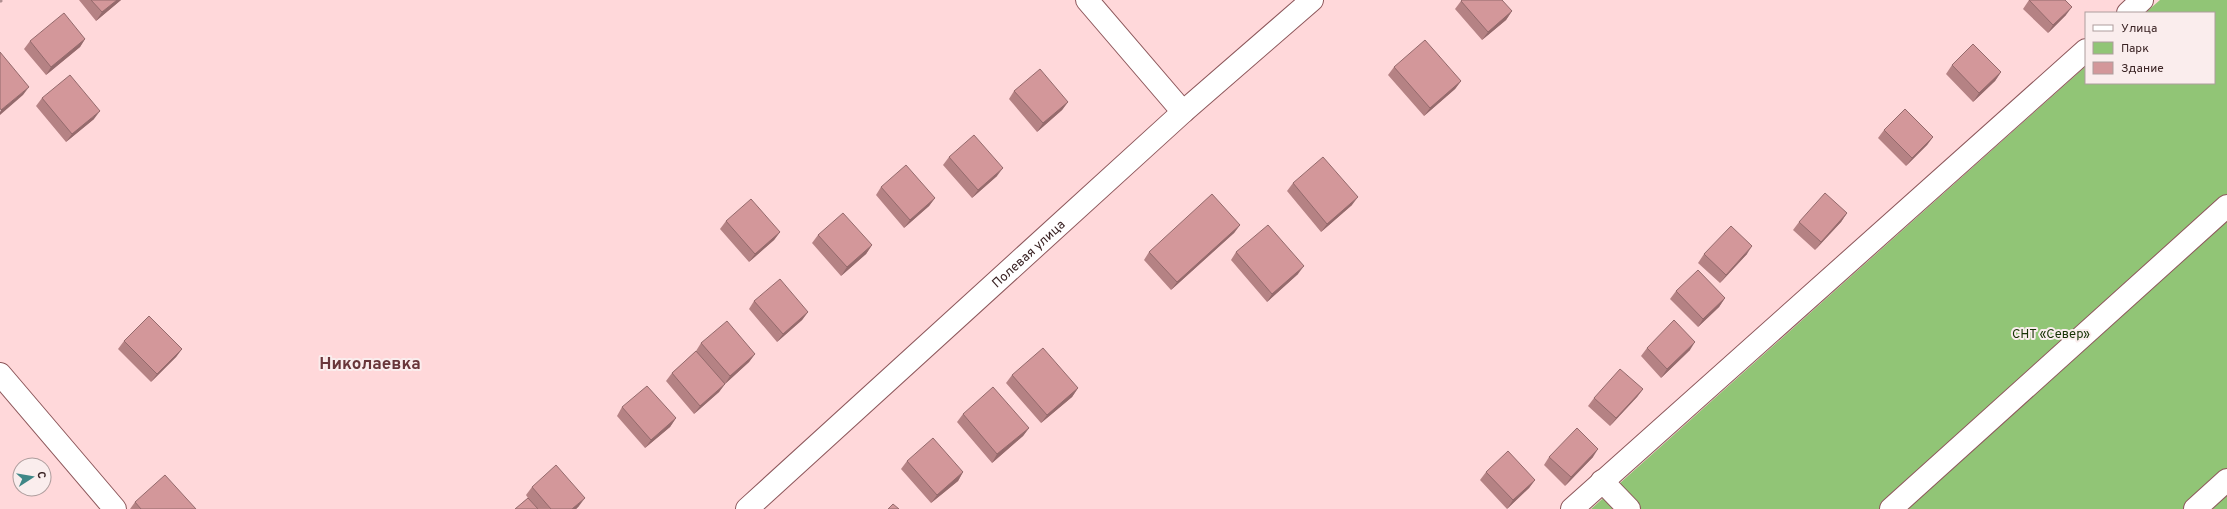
<svg xmlns="http://www.w3.org/2000/svg" width="2227" height="509" font-family="Overpass,sans-serif">
	<style>
		.green { fill: #91c576 }
		.lines { fill: none; stroke-linecap: round; stroke-linejoin: round }
		.minor-casing { stroke: #8d575b; stroke-width: 24 }
		.path { stroke: #b19092; stroke-width: 2.5; stroke-dasharray: 3 3; stroke-linecap: butt }
		.minor { stroke: #fff; stroke-width: 22 }
		.wall { fill: #b58284 }
		.shaded-wall { fill: #946a6c }
		.building { fill: #d3979a; stroke: #946a6c }
		.labels { text-anchor: middle; stroke-width: 4; stroke-linejoin: round; paint-order: stroke }
		.street-label { font-size: 13px; fill: #3b2425; stroke: #faeded }
		.park-label { font-size: 13px; fill: #173305; stroke: #faeded }
		.district-label { font-size: 17px; font-weight: bold; fill: #68363a; stroke: #faeded }
	</style>
	<rect width="100%" height="100%" fill="#ffd8da"/>
	<path class="green" d="M 2160,0 L 2227,0 L 2227,509 L 1591,509 L 2086,66 L 2086,83 L 2214,83 L 2214,13 L 2145,13 Z"/>
	<g class="lines">
		<g class="minor-casing">
			<g id="minor">
				<path d="M 1087,0 L 1183,112"/>
				<path d="M 2128,13 L 2142,0"/>
				<path d="M 0,374 L 115,509"/>
				<path d="M 1602,481 L 1629,509"/>
				<path id="s1" d="M 747,509 L 1183,112 L 1312,0"/>
				<path d="M 1572,509 L 2086,50"/>
				<path d="M 1891,509 L 2227,206"/>
				<path d="M 2195,509 L 2227,480"/>
			</g>
		</g>
		<path class="path" d="M 0,2 L 2,0"/>
		<use href="#minor" class="minor"/>
	</g>
	<path class="wall" d="M 79,0 L 121,0 L 96,21 Z
		M 2029,0 L 2066,15 L 2048,33 L 2023,9 Z
		M 1461,1 L 1512,11 L 1506,20 L 1482,40 L 1455,9 Z
		M 85,39 L 80,47 L 46,75 L 24,49 L 30,41 Z
		M 1952,65 L 2001,72 L 1995,81 L 1973,102 L 1946,74 Z
		M 1394,67 L 1461,81 L 1455,89 L 1424,116 L 1388,75 Z
		M 1014,91 L 1068,102 L 1062,110 L 1037,132 L 1009,99 Z
		M 42,98 L 94,119 L 66,142 L 36,106 Z
		M 1884,130 L 1933,137 L 1927,145 L 1906,166 L 1878,138 Z
		M 949,157 L 997,176 L 972,198 L 943,165 Z
		M 1293,183 L 1352,205 L 1321,232 L 1287,191 Z
		M 881,187 L 935,198 L 929,206 L 904,228 L 876,195 Z
		M 1847,213 L 1841,222 L 1815,250 L 1793,230 L 1799,222 Z
		M 726,221 L 780,232 L 774,240 L 749,262 L 720,229 Z
		M 1240,225 L 1234,233 L 1171,290 L 1144,260 L 1149,252 Z
		M 818,235 L 872,245 L 866,254 L 841,276 L 812,243 Z
		M 1236,252 L 1298,274 L 1267,302 L 1231,260 Z
		M 1704,254 L 1747,254 L 1720,283 L 1698,263 Z
		M 1676,291 L 1725,298 L 1719,307 L 1698,327 L 1670,299 Z
		M 754,301 L 808,312 L 802,320 L 777,342 L 749,309 Z
		M 124,341 L 182,349 L 176,357 L 151,382 L 118,349 Z
		M 701,343 L 755,354 L 749,362 L 725,384 L 719,392 L 694,414 L 666,381 L 672,373 L 696,351 Z
		M 1647,348 L 1690,350 L 1661,378 L 1641,356 Z
		M 1012,375 L 1078,388 L 1072,397 L 1041,423 L 1006,383 Z
		M 1643,389 L 1637,397 L 1610,426 L 1588,406 L 1594,398 Z
		M 622,407 L 676,418 L 670,427 L 645,448 L 617,416 Z
		M 963,414 L 1029,428 L 1023,436 L 992,463 L 957,422 Z
		M 1549,457 L 1593,457 L 1565,486 L 1544,465 Z
		M 907,461 L 963,472 L 958,481 L 931,503 L 901,469 Z
		M 1486,472 L 1535,480 L 1529,488 L 1507,509 L 1480,480 Z
		M 532,487 L 579,506 L 576,509 L 515,509 L 528,498 L 526,495 Z
		M 135,502 L 196,509 L 130,509 Z"/>
	<path class="shaded-wall" d="M 117,0 L 121,0 L 96,21 L 102,12 Z
		M 2072,7 L 2066,15 L 2048,33 L 2053,25 Z
		M 1512,11 L 1506,20 L 1482,40 L 1488,32 Z
		M 85,39 L 80,47 L 46,75 L 51,67 Z
		M 2001,72 L 1995,81 L 1973,102 L 1979,93 Z
		M 1461,81 L 1455,89 L 1424,116 L 1430,108 Z
		M 29,87 L 23,95 L 0,115 L 0,112 L 1,110 Z
		M 1068,102 L 1062,110 L 1037,132 L 1043,123 Z
		M 100,111 L 94,119 L 66,142 L 72,134 Z
		M 1933,137 L 1927,145 L 1906,166 L 1912,158 Z
		M 1003,168 L 997,176 L 972,198 L 978,190 Z
		M 1358,197 L 1352,205 L 1321,232 L 1327,224 Z
		M 935,198 L 929,206 L 904,228 L 910,220 Z
		M 1847,213 L 1841,222 L 1815,250 L 1821,242 Z
		M 1240,225 L 1234,233 L 1171,290 L 1177,282 Z
		M 780,232 L 774,240 L 749,262 L 755,254 Z
		M 872,245 L 866,254 L 841,276 L 847,267 Z
		M 1752,246 L 1747,254 L 1720,283 L 1726,275 Z
		M 1304,266 L 1298,274 L 1267,302 L 1272,294 Z
		M 1725,298 L 1719,307 L 1698,327 L 1703,319 Z
		M 808,312 L 802,320 L 777,342 L 783,334 Z
		M 1695,342 L 1690,350 L 1661,378 L 1667,369 Z
		M 182,349 L 176,357 L 151,382 L 157,374 Z
		M 755,354 L 749,362 L 725,384 L 730,376 Z
		M 725,384 L 719,392 L 694,414 L 700,406 Z
		M 1078,388 L 1072,397 L 1041,423 L 1047,415 Z
		M 1643,389 L 1637,397 L 1610,426 L 1616,418 Z
		M 676,418 L 670,427 L 645,448 L 651,440 Z
		M 1029,428 L 1023,436 L 992,463 L 997,454 Z
		M 1598,449 L 1593,457 L 1565,486 L 1571,477 Z
		M 963,472 L 958,481 L 931,503 L 937,495 Z
		M 1535,480 L 1529,488 L 1507,509 L 1513,500 Z
		M 585,498 L 579,506 L 576,509 L 572,509 Z"/>
	<path class="building" d="M 91,0 L 117,0 L 102,12 Z
		M 1462,0 L 1502,0 L 1512,11 L 1488,32 L 1461,1 Z
		M 2029,0 L 2065,0 L 2072,7 L 2053,25 Z
		M 64,13 L 85,39 L 51,67 L 30,41 Z
		M 1425,40 L 1461,81 L 1430,108 L 1394,67 Z
		M 1973,44 L 2001,72 L 1979,93 L 1952,65 Z
		M 0,52 L 29,87 L 1,110 L 0,108 Z
		M 1040,69 L 1068,102 L 1043,123 L 1014,91 Z
		M 70,75 L 100,111 L 72,134 L 42,98 Z
		M 1905,109 L 1933,137 L 1912,158 L 1884,130 Z
		M 974,135 L 1003,168 L 978,190 L 949,157 Z
		M 1323,157 L 1358,197 L 1327,224 L 1293,183 Z
		M 906,165 L 935,198 L 910,220 L 881,187 Z
		M 1825,193 L 1847,213 L 1821,242 L 1799,222 Z
		M 1212,194 L 1240,225 L 1177,282 L 1149,252 Z
		M 751,199 L 780,232 L 755,254 L 726,221 Z
		M 843,213 L 872,245 L 847,267 L 818,235 Z
		M 1268,225 L 1304,266 L 1272,294 L 1236,252 Z
		M 1731,226 L 1752,246 L 1726,275 L 1704,254 Z
		M 1698,270 L 1725,298 L 1703,319 L 1676,291 Z
		M 780,279 L 808,312 L 783,334 L 754,301 Z
		M 149,316 L 182,349 L 157,374 L 124,341 Z
		M 1674,320 L 1695,342 L 1667,369 L 1647,348 Z
		M 727,321 L 755,354 L 730,376 L 701,343 Z
		M 1043,348 L 1078,388 L 1047,415 L 1012,375 Z
		M 696,351 L 725,384 L 700,406 L 672,373 Z
		M 1620,369 L 1643,389 L 1616,418 L 1594,398 Z
		M 647,386 L 676,418 L 651,440 L 622,407 Z
		M 993,387 L 1029,428 L 997,454 L 963,414 Z
		M 1577,428 L 1598,449 L 1571,477 L 1549,457 Z
		M 933,438 L 963,472 L 937,495 L 907,461 Z
		M 1508,451 L 1535,480 L 1513,500 L 1486,472 Z
		M 556,465 L 585,498 L 572,509 L 551,509 L 532,487 Z
		M 165,475 L 196,509 L 141,509 L 135,502 Z
		M 528,498 L 538,509 L 515,509 Z
		M 893,504 L 899,509 L 888,509 Z"/>
	<g class="labels">
		<g class="street-label">
			<text dy="5" stroke="none"><textPath href="#s1" startOffset="380">Полевая улица</textPath></text>
		</g>
		<g class="park-label">
			<text x="2051" y="338">СНТ «Север»</text>
		</g>
		<g class="district-label">
			<text x="370" y="369">Николаевка</text>
		</g>
	</g>
	<rect x="2085" y="12" width="130" height="72" fill="#faeded" stroke="#ae9d9d"/>
	<rect x="2093" y="25" width="20" height="6" fill="#ffffff" stroke="#ae9d9d"/>
	<text x="2121" y="32" font-size="12" fill="#3b2425">Улица</text>
	<rect x="2093" y="42" width="20" height="12" fill="#91c576" stroke="#ae9d9d"/>
	<text x="2121" y="52" font-size="12" fill="#3b2425">Парк</text>
	<rect x="2093" y="62" width="20" height="12" fill="#d3979a" stroke="#ae9d9d"/>
	<text x="2121" y="72" font-size="12" fill="#3b2425">Здание</text>
	<g transform="translate(32 477) rotate(78)"><circle r="19" fill="#faeded" stroke="#ae9d9d"/>
	<path d="M0-3L7 15L0 10L-7 15Z" fill="#3f8787"/>
	<text y="-6" font-size="11" font-weight="bold" text-anchor="middle" fill="#3b2425">С</text>
	</g>
</svg>
